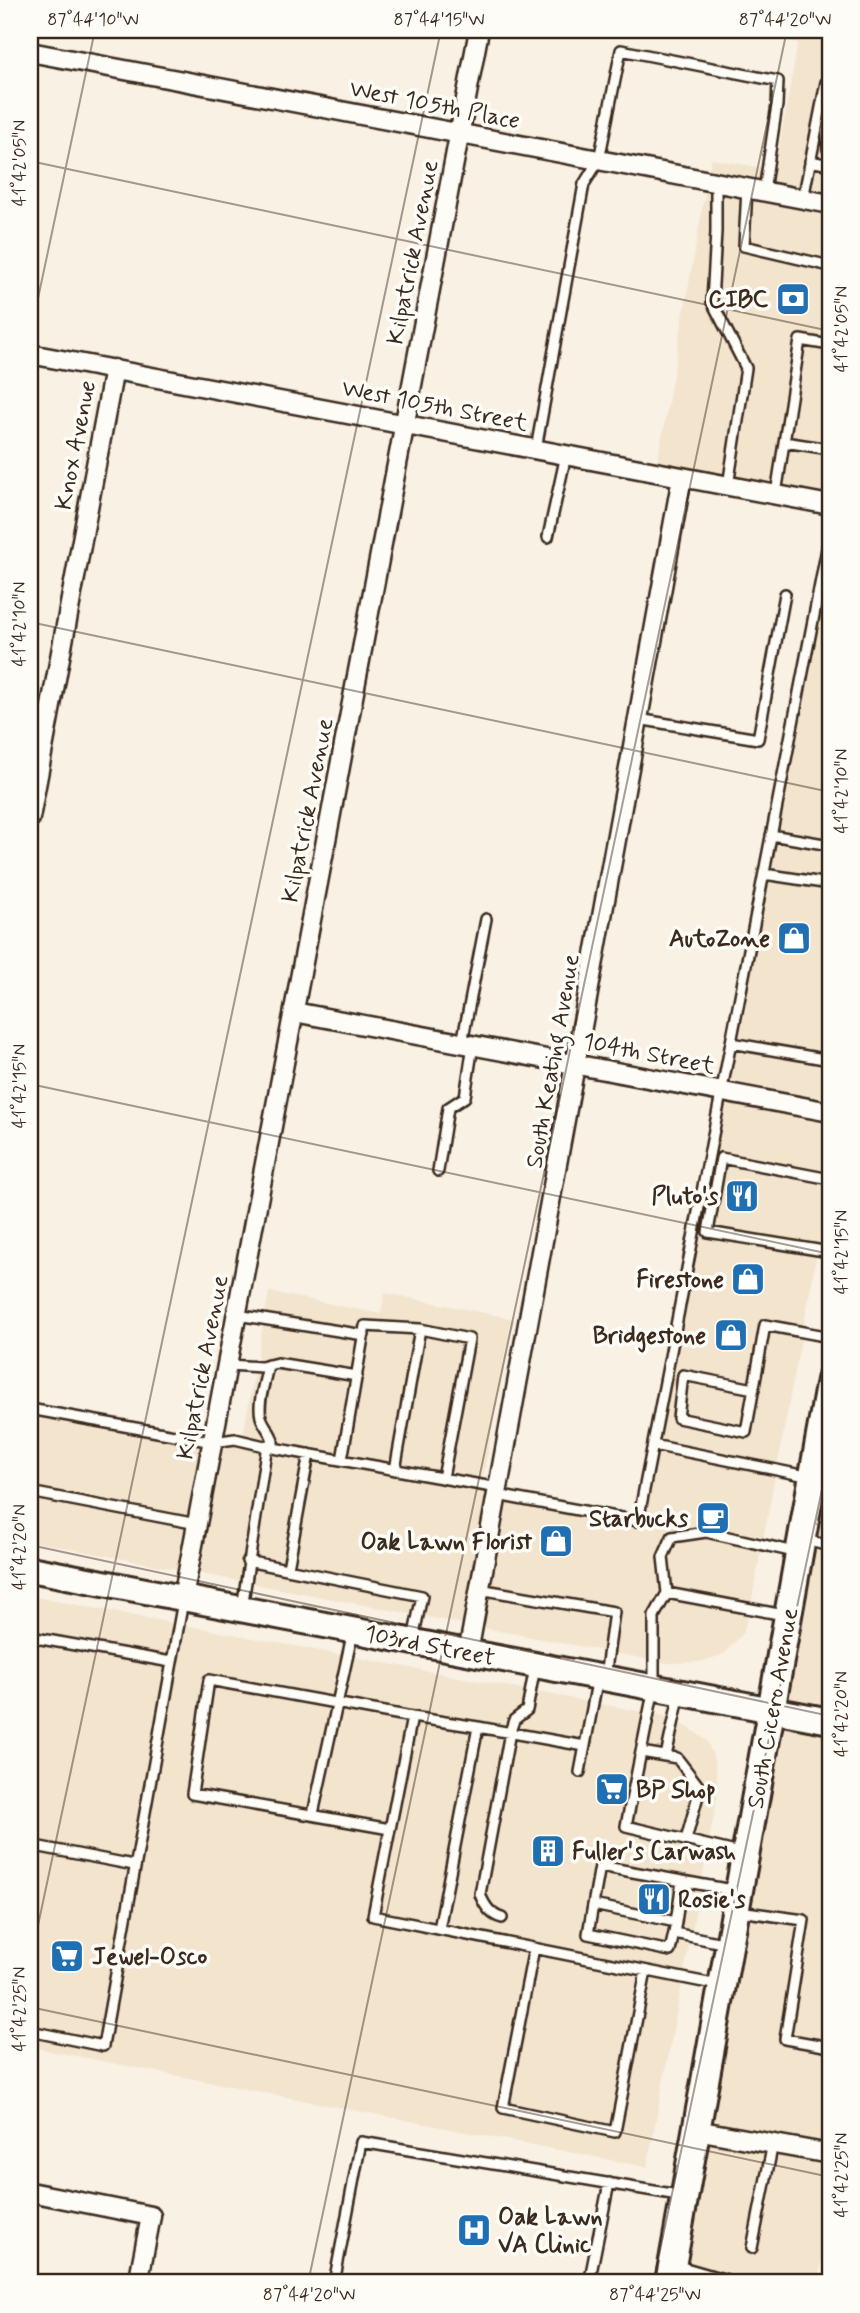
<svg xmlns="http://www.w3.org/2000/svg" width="860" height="2313" font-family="Mynerve,sans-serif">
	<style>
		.built { fill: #f2e4cd }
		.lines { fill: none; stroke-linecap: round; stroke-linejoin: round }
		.lane-casing { stroke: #3b2a1e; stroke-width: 14 }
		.street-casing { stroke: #3b2a1e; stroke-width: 23 }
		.secondary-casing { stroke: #3b2a1e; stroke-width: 30 }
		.primary-casing { stroke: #3b2a1e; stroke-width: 32 }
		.lane { stroke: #fdfcf7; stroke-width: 9 }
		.street { stroke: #fdfcf7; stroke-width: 18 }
		.secondary { stroke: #fdfcf7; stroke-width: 24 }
		.primary { stroke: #fdfcf7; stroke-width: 26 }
		.ticks { fill: none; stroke: #3b2a1e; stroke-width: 2; stroke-opacity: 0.45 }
		.labels { text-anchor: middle; stroke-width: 7; stroke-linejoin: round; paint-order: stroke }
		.street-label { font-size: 24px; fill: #3b2a1e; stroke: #fdfcf7 }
		.poi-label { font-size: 24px; font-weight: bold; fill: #3b2a1e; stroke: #fdfcf7; text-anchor: end }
		.neatline { fill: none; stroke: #3b2a1e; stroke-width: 2.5 }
		.ticks-label { font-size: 18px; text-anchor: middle; fill: #3b2a1e }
	</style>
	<rect width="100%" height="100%" fill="#f8f1e4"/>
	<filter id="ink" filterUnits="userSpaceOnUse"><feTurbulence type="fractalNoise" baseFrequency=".0143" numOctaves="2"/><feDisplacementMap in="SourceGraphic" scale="14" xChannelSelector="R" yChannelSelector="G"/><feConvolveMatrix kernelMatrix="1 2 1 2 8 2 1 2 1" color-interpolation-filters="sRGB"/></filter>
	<g filter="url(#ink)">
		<path class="built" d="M 740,30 L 830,30 L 830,505 L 656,472 L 711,159 L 775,170 L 798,43 Z
			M 830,533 L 830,1185 L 751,1604 L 743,1633 L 724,1654 L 700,1662 L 667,1663 L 30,1541 L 30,1402 L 181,1431 L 243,1436 L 269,1292 L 381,1314 L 385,1293 L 514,1319 L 480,1491 L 638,1521 Z
			M 830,1380 L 830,2208 L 818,2283 L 789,2279 L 788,2283 L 669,2283 Z
			M 30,1596 L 664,1716 L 689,1728 L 707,1741 L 715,1762 L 718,1785 L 716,1804 L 647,2167 L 30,2047 Z"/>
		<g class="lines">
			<g class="lane-casing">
				<path id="lane" d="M 830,129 L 827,131 L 828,149 L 830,151
					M 827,131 L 830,115
					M 810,161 L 830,165
					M 716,182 L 716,232 L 712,302 L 746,368 L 728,486
					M 747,188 L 744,246 L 830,266
					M 803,199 L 826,82 L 830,83
					M 784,442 L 830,449
					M 536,449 L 584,184 L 599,160 L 621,50 L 778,81 L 777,105 L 764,191
					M 776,494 L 800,340 L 830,345
					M 548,537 L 566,455
					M 638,719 L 758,739 L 785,594
					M 771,835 L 830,845
					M 764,874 L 830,884
					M 462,1043 L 486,919
					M 731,1043 L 830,1060
					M 827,1060 L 830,1040
					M 438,1171 L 448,1108 L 465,1097 L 473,1045
					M 830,1179 L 721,1158 L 708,1232 L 830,1252
					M 237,1315 L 364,1335
					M 228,1365 L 261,1367 L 277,1363 L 357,1376
					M 268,1365 C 266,1379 257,1402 261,1417 C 265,1429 275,1435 273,1448
					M 754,1389 L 683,1375 L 678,1418 L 746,1432 L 765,1325 L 830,1337
					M 30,1409 L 213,1442 L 235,1439 L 273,1448 L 498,1488
					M 653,1445 L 811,1477
					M 342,1460 L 365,1326 L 420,1329 L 469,1339 L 443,1478
					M 395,1470 L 420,1329
					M 30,1492 L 197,1524
					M 497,1495 L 638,1521 L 830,533
					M 805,1540 L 830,1546
					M 247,1561 L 422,1596 L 413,1639
					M 288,1568 L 309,1454
					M 479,1589 L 614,1612 L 605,1677
					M 667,1593 L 663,1557 L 672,1537 L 706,1532 L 795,1552
					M 242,1608 L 267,1445
					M 30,1637 L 171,1662
					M 412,1717 L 478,1727 L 439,1929
					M 478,1727 L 585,1746
					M 641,1752 L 677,1758 L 700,1788 L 686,1840
					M 666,1756 L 680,1693
					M 580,1772 L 598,1677
					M 313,1814 L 353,1631
					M 390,1829 L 192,1794 L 209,1680 L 412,1717 L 373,1916 L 718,1985
					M 30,1845 L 134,1865
					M 744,1854 L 626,1826 L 654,1688 L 654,1616 L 667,1593 L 784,1615
					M 593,1905 L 588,1934 L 670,1951 L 674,1933
					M 739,1911 L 804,1920 L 785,2039 L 830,2047
					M 502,1918 C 490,1915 484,1905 480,1894 L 510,1732 L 514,1720 L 527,1710 L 535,1667
					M 676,1922 L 682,1881
					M 727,1944 L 674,1933 L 676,1922 L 593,1905 L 600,1866 L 737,1891
					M 534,1948 L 503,2108 L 615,2132 L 646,1971
					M 30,2031 L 103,2046 L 183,1601
					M 752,2248 L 773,2143
					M 675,2265 L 727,2280 L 729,2283
					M 334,2283 L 361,2142 L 684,2196
					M 589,2283 L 609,2183"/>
			</g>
			<g class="street-casing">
				<path id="street" d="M 30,52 L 830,204
					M 30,354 L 830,505
					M 30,818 L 114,369
					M 294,1012 L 830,1112
					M 183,1598 L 479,30
					M 468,1653 L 682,477
					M 696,2130 L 830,2154
					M 30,2192 L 151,2216 L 138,2283"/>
			</g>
			<g class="secondary-casing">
				<path id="secondary" d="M 30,1569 L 830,1721"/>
			</g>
			<g class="primary-casing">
				<path id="primary" d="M 669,2283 L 830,1380"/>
			</g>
			<use href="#lane" class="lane"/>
			<use href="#street" class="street"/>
			<use href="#secondary" class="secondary"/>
			<use href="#primary" class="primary"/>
		</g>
	</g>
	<path class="ticks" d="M 30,161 L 830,331M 30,336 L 95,30M 30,622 L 830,792M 30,1084 L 830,1254M 30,1545 L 830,1716M 30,1963 L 441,30M 30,2007 L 830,2177M 308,2283 L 787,30M 653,2283 L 830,1452"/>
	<defs>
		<g id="bank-square" transform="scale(1.75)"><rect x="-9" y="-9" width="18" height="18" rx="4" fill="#1f6fb2" stroke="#fdfcf7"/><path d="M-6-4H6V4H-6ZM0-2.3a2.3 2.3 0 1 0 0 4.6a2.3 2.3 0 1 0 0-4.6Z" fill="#fff"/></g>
		<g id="shop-square" transform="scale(1.75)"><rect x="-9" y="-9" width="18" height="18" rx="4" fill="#1f6fb2" stroke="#fdfcf7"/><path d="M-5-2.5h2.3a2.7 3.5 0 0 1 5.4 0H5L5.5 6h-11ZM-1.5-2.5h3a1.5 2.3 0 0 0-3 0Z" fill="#fff"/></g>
		<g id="restaurant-square" transform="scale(1.75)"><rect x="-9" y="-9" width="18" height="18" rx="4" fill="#1f6fb2" stroke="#fdfcf7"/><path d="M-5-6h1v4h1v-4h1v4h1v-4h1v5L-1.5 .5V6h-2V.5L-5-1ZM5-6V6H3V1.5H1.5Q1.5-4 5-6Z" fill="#fff"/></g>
		<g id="cafe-square" transform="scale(1.75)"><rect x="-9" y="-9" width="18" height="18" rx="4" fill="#1f6fb2" stroke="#fdfcf7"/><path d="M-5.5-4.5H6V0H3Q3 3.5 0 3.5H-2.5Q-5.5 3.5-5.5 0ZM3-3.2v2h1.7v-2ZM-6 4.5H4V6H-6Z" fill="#fff"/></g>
		<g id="supermarket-square" transform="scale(1.75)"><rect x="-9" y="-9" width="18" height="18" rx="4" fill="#1f6fb2" stroke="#fdfcf7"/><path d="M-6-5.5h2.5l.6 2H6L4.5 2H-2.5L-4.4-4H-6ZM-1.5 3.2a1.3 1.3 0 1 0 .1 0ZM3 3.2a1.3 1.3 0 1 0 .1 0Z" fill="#fff"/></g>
		<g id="building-square" transform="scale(1.75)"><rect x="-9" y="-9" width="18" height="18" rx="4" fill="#1f6fb2" stroke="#fdfcf7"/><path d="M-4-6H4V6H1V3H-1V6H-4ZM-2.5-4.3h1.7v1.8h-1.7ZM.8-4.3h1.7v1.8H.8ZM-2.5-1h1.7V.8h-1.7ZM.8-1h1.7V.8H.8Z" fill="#fff"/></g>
		<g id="hospital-square" transform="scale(1.75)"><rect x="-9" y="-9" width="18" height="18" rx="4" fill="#1f6fb2" stroke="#fdfcf7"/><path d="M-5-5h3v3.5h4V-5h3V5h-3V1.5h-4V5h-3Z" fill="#fff"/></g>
	</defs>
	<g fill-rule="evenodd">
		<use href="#bank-square" x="793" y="299"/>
		<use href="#shop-square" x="794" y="938"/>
		<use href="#restaurant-square" x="742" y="1196"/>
		<use href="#shop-square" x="748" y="1279"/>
		<use href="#shop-square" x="731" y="1335"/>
		<use href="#cafe-square" x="713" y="1518"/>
		<use href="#shop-square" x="556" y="1541"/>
		<use href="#supermarket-square" x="612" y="1789"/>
		<use href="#building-square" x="548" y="1851"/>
		<use href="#restaurant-square" x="654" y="1899"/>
		<use href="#supermarket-square" x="67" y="1956"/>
		<use href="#hospital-square" x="474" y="2230"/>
	</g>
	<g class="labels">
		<g class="street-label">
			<text transform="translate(435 104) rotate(11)" y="8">West 105th Place</text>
			<text transform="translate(412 252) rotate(-79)" y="8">Kilpatrick Avenue</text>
			<text transform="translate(435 405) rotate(11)" y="8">West 105th Street</text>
			<text transform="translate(75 445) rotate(-79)" y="8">Knox Avenue</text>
			<text transform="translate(307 810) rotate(-79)" y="8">Kilpatrick Avenue</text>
			<text transform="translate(649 1053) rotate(11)" y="8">104th Street</text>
			<text transform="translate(552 1061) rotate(-80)" y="8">South Keating Avenue</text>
			<text transform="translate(202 1367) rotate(-79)" y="8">Kilpatrick Avenue</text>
			<text transform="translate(430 1645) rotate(11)" y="8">103rd Street</text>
			<text transform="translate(772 1708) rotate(-80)" y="8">South Cicero Avenue</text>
		</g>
		<g class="poi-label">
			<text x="768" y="307">CIBC</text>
			<text x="770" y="946">AutoZone</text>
			<text x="718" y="1204">Pluto's</text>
			<text x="724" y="1287">Firestone</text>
			<text x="706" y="1343">Bridgestone</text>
			<text x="688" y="1526">Starbucks</text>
			<text x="532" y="1549">Oak Lawn Florist</text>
			<text x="636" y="1797" text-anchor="start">BP Shop</text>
			<text x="572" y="1859" text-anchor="start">Fuller's Carwash</text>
			<text x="678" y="1907" text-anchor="start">Rosie's</text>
			<text x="92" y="1964" text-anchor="start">Jewel-Osco</text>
			<text x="498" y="2224" text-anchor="start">Oak Lawn<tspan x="498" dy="28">VA Clinic</tspan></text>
		</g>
	</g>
	<rect width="860" height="2313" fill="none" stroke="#fdfcf7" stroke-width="77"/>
	<rect x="38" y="38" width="784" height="2236" class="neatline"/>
	<g class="ticks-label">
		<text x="93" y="25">87°44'10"W</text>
		<text x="439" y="25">87°44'15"W</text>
		<text x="785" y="25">87°44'20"W</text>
		<text transform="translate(19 163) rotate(-90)" y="6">41°42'05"N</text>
		<text transform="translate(841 329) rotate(-90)" y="6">41°42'05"N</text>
		<text transform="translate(19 624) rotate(-90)" y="6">41°42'10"N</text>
		<text transform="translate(841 791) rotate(-90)" y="6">41°42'10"N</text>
		<text transform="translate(19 1086) rotate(-90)" y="6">41°42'15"N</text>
		<text transform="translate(841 1252) rotate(-90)" y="6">41°42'15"N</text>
		<text transform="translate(19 1547) rotate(-90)" y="6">41°42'20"N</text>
		<text transform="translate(841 1714) rotate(-90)" y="6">41°42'20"N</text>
		<text transform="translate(19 2009) rotate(-90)" y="6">41°42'25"N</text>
		<text transform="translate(841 2175) rotate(-90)" y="6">41°42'25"N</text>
		<text x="309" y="2300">87°44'20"W</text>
		<text x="655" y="2300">87°44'25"W</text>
	</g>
</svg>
